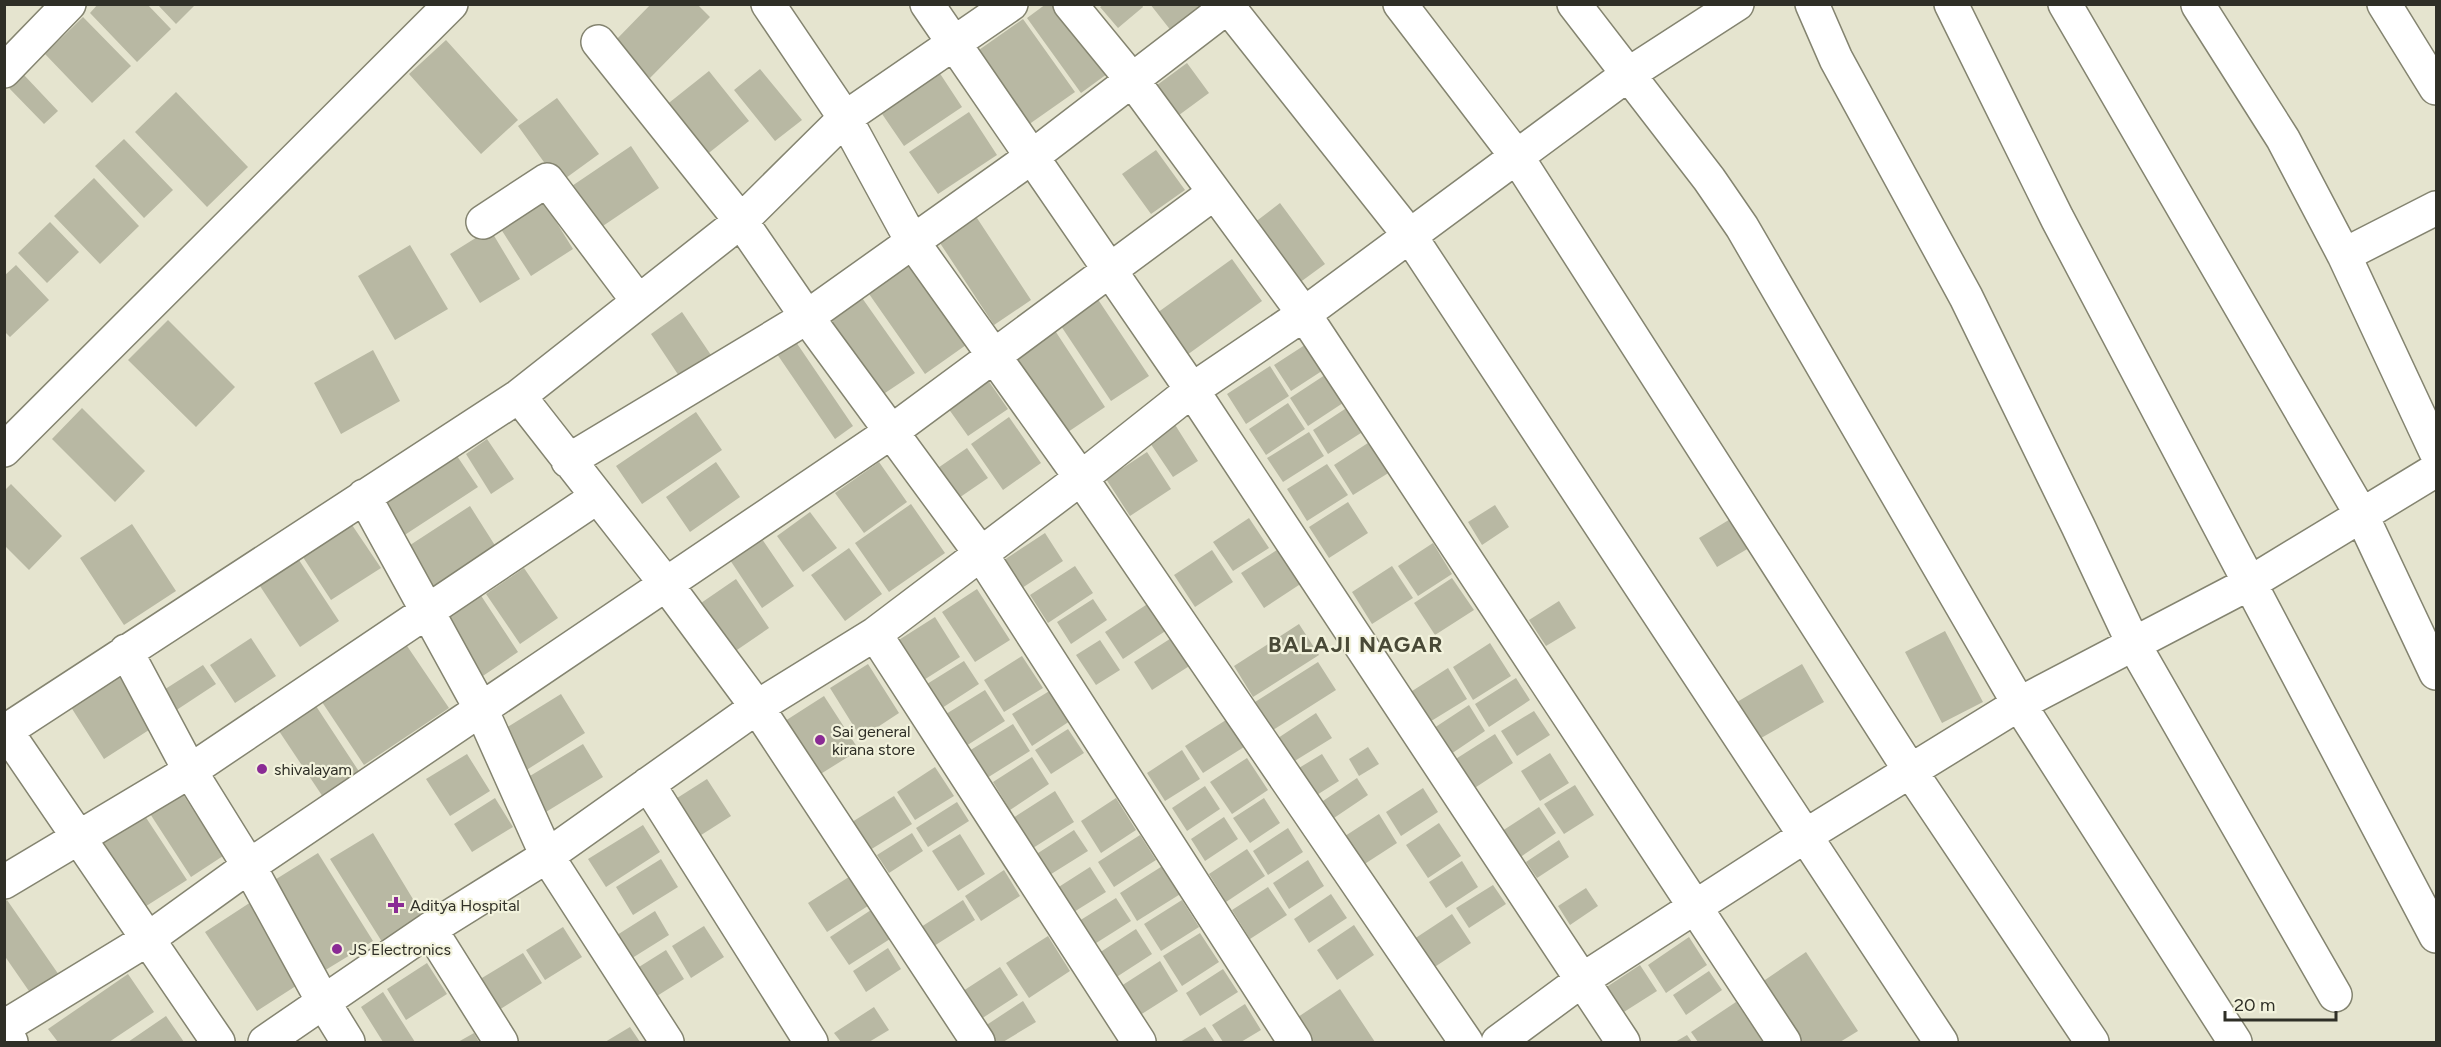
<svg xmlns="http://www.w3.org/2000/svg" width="2441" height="1047" font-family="Figtree,sans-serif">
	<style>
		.building { fill: #b8b8a3 }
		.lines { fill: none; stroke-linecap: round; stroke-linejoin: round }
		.street-casing { stroke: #848470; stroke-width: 36 }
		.secondary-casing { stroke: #848470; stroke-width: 36 }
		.street { stroke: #fff; stroke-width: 33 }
		.secondary { stroke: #fff; stroke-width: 33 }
		.poi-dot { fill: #8a2b95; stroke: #f2f2dc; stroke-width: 2 }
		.labels { text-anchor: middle; stroke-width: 4.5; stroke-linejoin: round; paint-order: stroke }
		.poi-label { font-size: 16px; fill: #2f2f27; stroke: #f2f2dc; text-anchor: start }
		.district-label { font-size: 22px; font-weight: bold; letter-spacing: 1.5px; fill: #494937; stroke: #f2f2dc }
	</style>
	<rect width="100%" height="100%" fill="#e5e4cf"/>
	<path class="building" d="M 98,4 L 147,4 L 171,29 L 137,62 L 90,13 Z
		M 157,4 L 196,4 L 176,24 Z
		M 651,4 L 697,4 L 710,17 L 650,78 L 614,42 Z
		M 1046,4 L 1057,4 L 1107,74 L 1081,93 L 1027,18 Z
		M 1150,4 L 1205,4 L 1172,32 Z
		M 1103,5 L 1142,5 L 1143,7 L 1118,28 L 1100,7 Z
		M 83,17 L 131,66 L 92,103 L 45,54 Z
		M 1023,19 L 1075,92 L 1028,125 L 976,52 Z
		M 446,40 L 518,120 L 481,154 L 409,74 Z
		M 1187,63 L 1209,93 L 1175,118 L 1153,88 Z
		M 760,69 L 802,120 L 775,141 L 734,90 Z
		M 937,69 L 962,107 L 904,146 L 878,108 Z
		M 709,71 L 749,121 L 705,156 L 665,106 Z
		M 24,75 L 58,111 L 44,124 L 9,88 Z
		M 176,92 L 248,167 L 207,207 L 135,132 Z
		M 557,98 L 599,154 L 559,183 L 518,126 Z
		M 969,112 L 997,155 L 938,194 L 909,152 Z
		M 124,139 L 173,190 L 144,218 L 95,166 Z
		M 631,146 L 659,188 L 594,232 L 566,190 Z
		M 1156,150 L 1185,190 L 1151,214 L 1122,174 Z
		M 94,178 L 139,226 L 100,264 L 54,216 Z
		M 542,199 L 573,249 L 531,276 L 499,226 Z
		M 1280,203 L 1325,264 L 1295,286 L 1250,226 Z
		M 975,215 L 1031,300 L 994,325 L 938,240 Z
		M 50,222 L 79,252 L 47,283 L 18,253 Z
		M 490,229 L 520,279 L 480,303 L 450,254 Z
		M 410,245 L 448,309 L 395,340 L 358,276 Z
		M 1232,259 L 1262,301 L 1180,360 L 1150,318 Z
		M 909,262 L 966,345 L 925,374 L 867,291 Z
		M 16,265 L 49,300 L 10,337 L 4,331 L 4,276 Z
		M 860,295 L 915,373 L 879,397 L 825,319 Z
		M 1095,295 L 1149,376 L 1111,401 L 1057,320 Z
		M 682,312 L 715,361 L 683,382 L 651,334 Z
		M 168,320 L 235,387 L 196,427 L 128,360 Z
		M 1052,326 L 1105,407 L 1065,434 L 1011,352 Z
		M 1311,341 L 1328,367 L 1291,391 L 1274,365 Z
		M 796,342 L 853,426 L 835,439 L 777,354 Z
		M 373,350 L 400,401 L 341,434 L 314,383 Z
		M 1270,366 L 1289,396 L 1246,424 L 1227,394 Z
		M 983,373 L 1008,409 L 968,436 L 943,401 Z
		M 1328,373 L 1346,401 L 1308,426 L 1290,398 Z
		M 1288,403 L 1305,429 L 1266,455 L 1249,429 Z
		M 1348,407 L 1364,431 L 1328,454 L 1313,430 Z
		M 82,408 L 145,471 L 115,502 L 52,439 Z
		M 696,412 L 722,450 L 642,504 L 616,466 Z
		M 1009,417 L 1041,463 L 1003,490 L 971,444 Z
		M 1172,420 L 1198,461 L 1173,477 L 1146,437 Z
		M 1309,432 L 1324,456 L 1283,482 L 1267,458 Z
		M 487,439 L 514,479 L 491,494 L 466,454 Z
		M 1371,441 L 1390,472 L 1353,495 L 1334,465 Z
		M 967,448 L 988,478 L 953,502 L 932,472 Z
		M 1147,452 L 1171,489 L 1130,516 L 1106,479 Z
		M 455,453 L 478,487 L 397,540 L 374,506 Z
		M 716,462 L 740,497 L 690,532 L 666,497 Z
		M 879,462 L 907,502 L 864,533 L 835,493 Z
		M 1327,464 L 1348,495 L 1307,521 L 1287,489 Z
		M 11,484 L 62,536 L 29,570 L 4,545 L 4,491 Z
		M 1348,502 L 1368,533 L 1329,558 L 1309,527 Z
		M 911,504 L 945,553 L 889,592 L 855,543 Z
		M 1495,505 L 1509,527 L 1482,545 L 1468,522 Z
		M 470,506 L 496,547 L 428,591 L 401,551 Z
		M 810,512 L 837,548 L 803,572 L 777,536 Z
		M 1737,515 L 1754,545 L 1717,567 L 1699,538 Z
		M 346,516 L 381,568 L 331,600 L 297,548 Z
		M 1249,518 L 1269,548 L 1233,571 L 1213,542 Z
		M 132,524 L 176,591 L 124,625 L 80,558 Z
		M 1045,533 L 1063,561 L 1022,588 L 1004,560 Z
		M 760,536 L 794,586 L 762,608 L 728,557 Z
		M 1433,543 L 1452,574 L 1418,596 L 1398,566 Z
		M 849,548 L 882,594 L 845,621 L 811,575 Z
		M 1280,548 L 1302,583 L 1264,608 L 1241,573 Z
		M 1212,550 L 1233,582 L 1195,607 L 1174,575 Z
		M 297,557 L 339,621 L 300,647 L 258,583 Z
		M 1075,566 L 1093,593 L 1048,623 L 1030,595 Z
		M 1392,566 L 1413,598 L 1372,624 L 1352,592 Z
		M 524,568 L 558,618 L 520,644 L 486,594 Z
		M 1452,578 L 1474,610 L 1435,635 L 1414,603 Z
		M 736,579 L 769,628 L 734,652 L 701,603 Z
		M 476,588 L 518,652 L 477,680 L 434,615 Z
		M 977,589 L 1010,640 L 975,662 L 942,612 Z
		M 1093,599 L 1107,620 L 1071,644 L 1057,622 Z
		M 1152,601 L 1170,628 L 1123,659 L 1105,632 Z
		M 1559,601 L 1576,628 L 1546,646 L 1529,620 Z
		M 935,617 L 960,657 L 919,683 L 894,643 Z
		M 1299,624 L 1319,655 L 1253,697 L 1234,666 Z
		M 1945,631 L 1983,702 L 1942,723 L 1905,652 Z
		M 1176,635 L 1194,663 L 1152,690 L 1134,662 Z
		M 401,637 L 449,708 L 364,765 L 316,693 Z
		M 251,638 L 276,676 L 235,703 L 210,665 Z
		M 1100,640 L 1120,670 L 1096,685 L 1076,655 Z
		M 1490,643 L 1511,676 L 1473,700 L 1453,667 Z
		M 1022,656 L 1043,688 L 1004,712 L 984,680 Z
		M 964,661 L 979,684 L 942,708 L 927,684 Z
		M 1318,662 L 1336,690 L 1273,730 L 1255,702 Z
		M 868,664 L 899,713 L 861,738 L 830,688 Z
		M 1802,664 L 1824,702 L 1747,746 L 1725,709 Z
		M 203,665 L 216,684 L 172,713 L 159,693 Z
		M 1448,668 L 1467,699 L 1428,723 L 1409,693 Z
		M 117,673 L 152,728 L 104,759 L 69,704 Z
		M 1516,678 L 1530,700 L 1489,727 L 1475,704 Z
		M 985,690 L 1005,721 L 966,746 L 946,714 Z
		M 1051,690 L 1070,721 L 1032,746 L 1012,714 Z
		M 561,694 L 585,733 L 517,776 L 493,736 Z
		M 824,696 L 859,750 L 819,775 L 785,721 Z
		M 314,703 L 360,773 L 323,797 L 277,728 Z
		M 1469,705 L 1485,731 L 1451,754 L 1434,728 Z
		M 1534,711 L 1550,735 L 1517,756 L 1501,731 Z
		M 1316,713 L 1332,738 L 1293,762 L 1278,738 Z
		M 1226,720 L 1244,747 L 1203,773 L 1185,746 Z
		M 1013,724 L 1030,751 L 987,778 L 969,751 Z
		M 1068,729 L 1084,753 L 1051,774 L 1035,750 Z
		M 1495,734 L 1513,763 L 1470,791 L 1451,762 Z
		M 583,744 L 603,777 L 541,815 L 520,782 Z
		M 1368,747 L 1379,764 L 1359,776 L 1349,759 Z
		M 1182,750 L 1200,779 L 1165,801 L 1147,773 Z
		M 1550,753 L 1569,783 L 1540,801 L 1521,771 Z
		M 467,754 L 490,791 L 450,816 L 426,779 Z
		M 1322,754 L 1339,781 L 1312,798 L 1294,771 Z
		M 1032,757 L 1049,784 L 1010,810 L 993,782 Z
		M 1247,758 L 1268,790 L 1232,814 L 1210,782 Z
		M 935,767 L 954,796 L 915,820 L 897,792 Z
		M 1357,778 L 1368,795 L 1331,820 L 1320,803 Z
		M 707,779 L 731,816 L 698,837 L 674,800 Z
		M 177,785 L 223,856 L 191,877 L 145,806 Z
		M 1575,785 L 1594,815 L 1564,834 L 1544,804 Z
		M 1205,786 L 1220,809 L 1187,831 L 1172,808 Z
		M 1423,788 L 1438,812 L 1401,836 L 1386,812 Z
		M 1055,791 L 1074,822 L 1033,848 L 1013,818 Z
		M 894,796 L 912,824 L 870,850 L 852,822 Z
		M 495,798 L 513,827 L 472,852 L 454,824 Z
		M 1116,798 L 1136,830 L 1101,853 L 1081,821 Z
		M 1264,798 L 1280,823 L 1250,843 L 1233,818 Z
		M 957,802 L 969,821 L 928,847 L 916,828 Z
		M 1539,807 L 1556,833 L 1516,860 L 1499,833 Z
		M 143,813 L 187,880 L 140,910 L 97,844 Z
		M 1379,814 L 1397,843 L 1360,867 L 1342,838 Z
		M 1224,817 L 1238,839 L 1205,861 L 1191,839 Z
		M 1439,823 L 1461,856 L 1428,878 L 1406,845 Z
		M 643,825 L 660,852 L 606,887 L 588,859 Z
		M 1288,828 L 1303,852 L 1268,875 L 1253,851 Z
		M 1074,830 L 1088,851 L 1048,876 L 1035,855 Z
		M 373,833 L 425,919 L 384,945 L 330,859 Z
		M 912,833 L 923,851 L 889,873 L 877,855 Z
		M 960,834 L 985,874 L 958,891 L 932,851 Z
		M 1140,835 L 1156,860 L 1114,887 L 1098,862 Z
		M 1559,840 L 1569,857 L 1537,878 L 1526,862 Z
		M 1247,849 L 1265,876 L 1226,902 L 1209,874 Z
		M 318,853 L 373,941 L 319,974 L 265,886 Z
		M 661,859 L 678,887 L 633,915 L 616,887 Z
		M 1308,860 L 1324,886 L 1289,909 L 1273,883 Z
		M 1462,861 L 1478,887 L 1446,908 L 1429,882 Z
		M 1164,865 L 1182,893 L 1137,921 L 1120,893 Z
		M 1090,867 L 1106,892 L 1069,915 L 1054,890 Z
		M 1004,870 L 1020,896 L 981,921 L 965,896 Z
		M 852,875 L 871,904 L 827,932 L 808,903 Z
		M 1493,885 L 1506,904 L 1469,928 L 1456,908 Z
		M 1268,887 L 1287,915 L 1250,939 L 1232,910 Z
		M 1586,888 L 1598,906 L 1570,925 L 1558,906 Z
		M 1331,894 L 1347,918 L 1309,943 L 1294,919 Z
		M 1116,898 L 1131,921 L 1093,945 L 1079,921 Z
		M 7,900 L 59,975 L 31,994 L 4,955 L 4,902 Z
		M 963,900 L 975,920 L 934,946 L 921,927 Z
		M 1182,900 L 1199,927 L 1161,951 L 1144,924 Z
		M 251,902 L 302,982 L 257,1011 L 205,932 Z
		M 871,910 L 890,939 L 849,965 L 830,937 Z
		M 655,911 L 669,935 L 621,965 L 606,942 Z
		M 1452,914 L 1471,943 L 1427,972 L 1408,943 Z
		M 1354,925 L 1374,955 L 1337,980 L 1317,950 Z
		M 704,926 L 724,957 L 691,978 L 672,946 Z
		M 563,927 L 582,957 L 545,980 L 526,950 Z
		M 1136,929 L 1152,954 L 1115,978 L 1099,953 Z
		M 1200,933 L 1219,962 L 1182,986 L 1163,956 Z
		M 1048,936 L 1070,971 L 1029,998 L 1006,963 Z
		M 1689,937 L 1707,965 L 1666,993 L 1648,965 Z
		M 888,948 L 901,969 L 866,992 L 853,971 Z
		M 666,950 L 684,979 L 649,1001 L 631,972 Z
		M 1806,952 L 1858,1031 L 1840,1042 L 1802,1042 L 1762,982 Z
		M 523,953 L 542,983 L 491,1015 L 472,984 Z
		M 1160,961 L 1178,991 L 1137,1017 L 1118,988 Z
		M 427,963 L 447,994 L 406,1020 L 387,989 Z
		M 1640,965 L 1657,991 L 1616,1017 L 1599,992 Z
		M 1000,967 L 1018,995 L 981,1019 L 963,991 Z
		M 1223,969 L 1238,992 L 1200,1016 L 1186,993 Z
		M 1709,971 L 1722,990 L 1686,1015 L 1673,995 Z
		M 128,974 L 154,1012 L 109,1042 L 58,1042 L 48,1029 Z
		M 1340,989 L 1375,1042 L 1310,1042 L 1295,1019 Z
		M 383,992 L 415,1042 L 383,1042 L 361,1007 Z
		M 1023,1001 L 1036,1022 L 1003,1042 L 996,1042 L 985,1026 Z
		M 1736,1002 L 1763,1042 L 1698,1042 L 1691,1032 Z
		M 1245,1004 L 1261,1030 L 1241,1042 L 1223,1042 L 1212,1025 Z
		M 874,1007 L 889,1030 L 869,1042 L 841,1042 L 834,1033 Z
		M 166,1016 L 184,1042 L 128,1042 Z
		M 630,1027 L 640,1042 L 605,1042 Z
		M 1205,1027 L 1215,1042 L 1180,1042 Z
		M 474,1033 L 479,1042 L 458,1042 Z
		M 1687,1035 L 1692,1042 L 1675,1042 Z"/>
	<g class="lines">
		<g class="street-casing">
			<path id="street" d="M 768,4 L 845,118 L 912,241 L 1081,478 L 1466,1042
				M 927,4 L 1192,390 L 1623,1042
				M 1070,4 L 1133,81 L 1304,314 L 1784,1042
				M 1226,4 L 1410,236 L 1941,1042
				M 1400,4 L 1517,157 L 1911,772 L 2092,1042
				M 1574,4 L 1709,179 L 1742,227 L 2019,704 L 2235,1042
				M 1812,4 L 1836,59 L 1966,297 L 2078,526 L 2133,643 L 2335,995
				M 1951,4 L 2057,218 L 2436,936
				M 2065,4 L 2361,514 L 2436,673
				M 2384,4 L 2436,88
				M 2198,5 L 2283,139 L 2344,255 L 2436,452
				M 598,42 L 741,221 L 807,317 L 981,554 L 1295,1042
				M 4,71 L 69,4
				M 483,222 L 547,180 L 638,301
				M 2344,255 L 2436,208
				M 519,396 L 666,584 L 757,707 L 978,1042
				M 4,450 L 451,4
				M 568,461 L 807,317 L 1033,156 L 1231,4
				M 364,496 L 481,709 L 547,856 L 667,1042
				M 875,634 L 1139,1042
				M 126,651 L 190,771 L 249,866 L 324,1003 L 348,1042
				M 6,731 L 218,1042
				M 4,732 L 519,396 L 741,221 L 845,118 L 1011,4
				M 648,784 L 811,1042
				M 4,882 L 190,771 L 597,497
				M 430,929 L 501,1042
				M 4,1027 L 148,939 L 249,866 L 891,432 L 1214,193
				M 265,1042 L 430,929 L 547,856 L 757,707 L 875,634 L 1081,478 L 1192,390 L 1304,314 L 1627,75 L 1737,4
				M 1498,1042 L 1582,980 L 1805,836 L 2019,704 L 2250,583 L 2436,470"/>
		</g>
		<g class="secondary-casing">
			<path id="secondary" d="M 4,1029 L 11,1042"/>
		</g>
		<use href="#street" class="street"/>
		<use href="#secondary" class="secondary"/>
	</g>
	<g class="poi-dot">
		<circle cx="820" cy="740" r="6"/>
		<circle cx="262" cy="769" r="6"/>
		<path d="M393 896h6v6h6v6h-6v6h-6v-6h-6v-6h6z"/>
		<circle cx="337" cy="949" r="6"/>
	</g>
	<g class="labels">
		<g class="poi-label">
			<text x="832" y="737">Sai general<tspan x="832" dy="18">kirana store</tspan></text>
			<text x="274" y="775">shivalayam</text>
			<text x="410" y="911">Aditya Hospital</text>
			<text x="349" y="955">JS Electronics</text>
		</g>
		<g class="district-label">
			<text x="1356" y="652">BALAJI NAGAR</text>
		</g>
	</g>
	<rect width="2441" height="1047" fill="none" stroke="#2f2f27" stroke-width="12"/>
	<path d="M2225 1011v9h111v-9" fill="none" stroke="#2f2f27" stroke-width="3"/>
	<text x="2234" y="1011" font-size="18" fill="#2f2f27" stroke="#f2f2dc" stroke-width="4.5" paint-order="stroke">20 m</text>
</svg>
